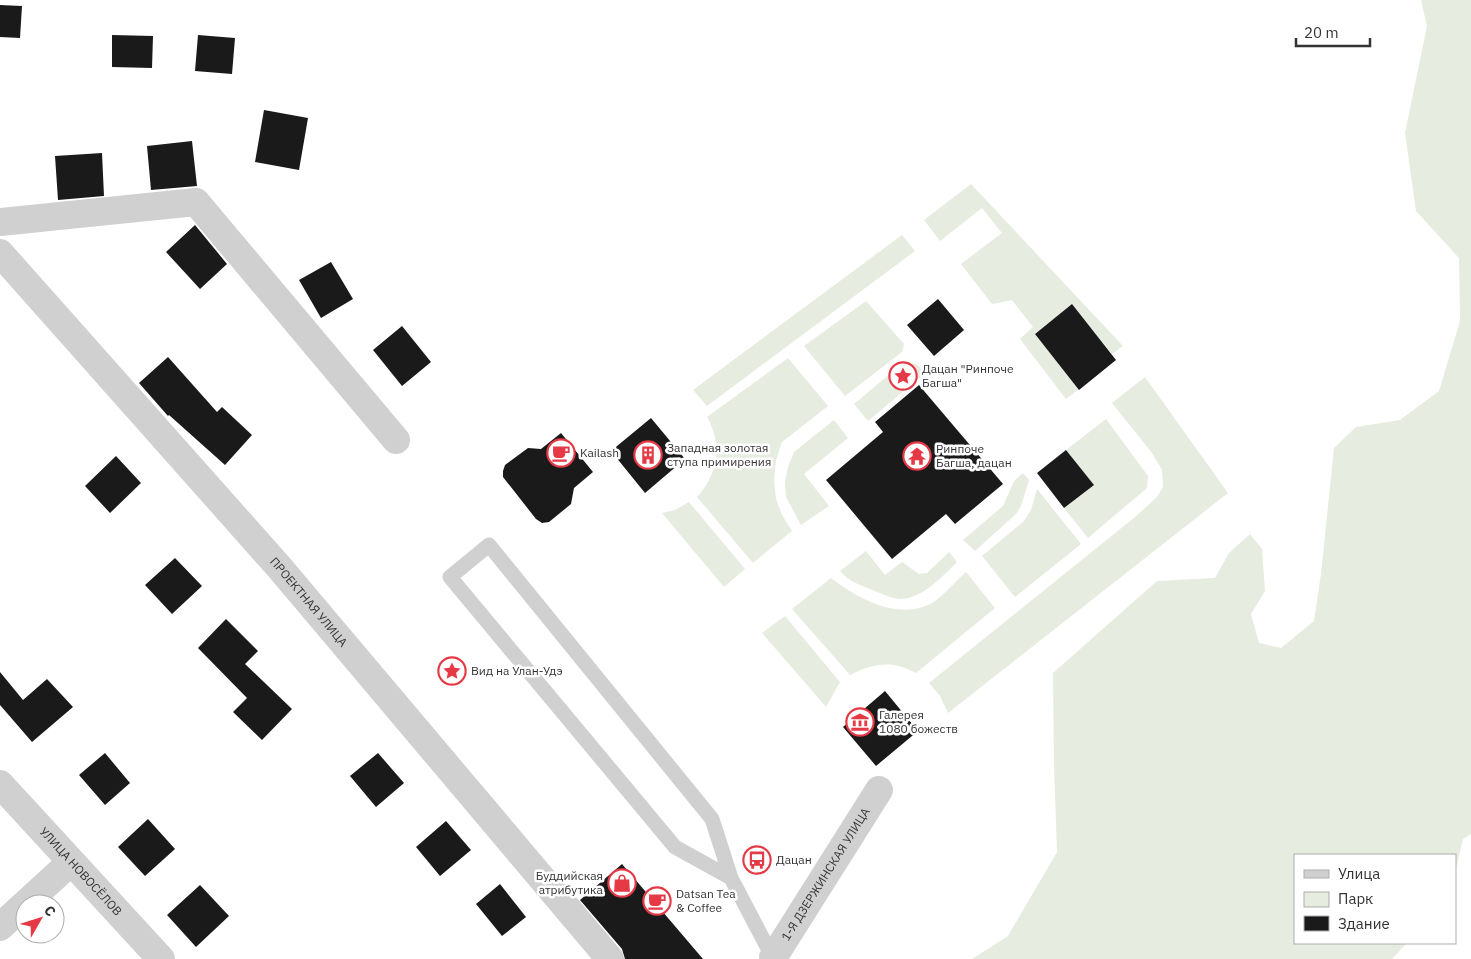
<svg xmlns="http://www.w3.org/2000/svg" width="1471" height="959" font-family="'IBM Plex Sans',sans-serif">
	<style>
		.green { fill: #e6ecdf }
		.building { fill: #1a1a1a }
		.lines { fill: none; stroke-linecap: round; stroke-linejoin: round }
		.service { stroke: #d0d0d0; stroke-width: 15 }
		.minor { stroke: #d0d0d0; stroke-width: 28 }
		.tertiary { stroke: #d0d0d0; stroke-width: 28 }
		.labels { text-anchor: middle; stroke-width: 5; stroke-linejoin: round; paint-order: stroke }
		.poi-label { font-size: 12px; fill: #333; stroke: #fff; text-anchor: start }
		.street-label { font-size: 12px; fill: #333; stroke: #fff }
	</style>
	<rect width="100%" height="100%" fill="#fff"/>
	<path class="green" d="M 1421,0 L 1471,0 L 1471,834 L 1463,839 L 1455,872 L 1455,855 L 1295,855 L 1295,943 L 1407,943 L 1392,959 L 972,959 L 1008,936 L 1057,852 L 1054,765 L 1053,673 L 1157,581 L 1215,578 L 1229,553 L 1250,534 L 1262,549 L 1265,591 L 1251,614 L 1259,643 L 1281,648 L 1314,621 L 1321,574 L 1334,448 L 1356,427 L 1400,420 L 1439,391 L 1460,321 L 1459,258 L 1416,211 L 1405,133 L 1427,26 Z
		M 971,184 L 1123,346 L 1112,354 L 1072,305 L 1035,333 L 1079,389 L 1066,399 L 1020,339 L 1033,327 L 1012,300 L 992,304 L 961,264 L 1002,233 L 982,208 L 940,241 L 924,220 Z
		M 902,235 L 915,251 L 707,406 L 693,390 Z
		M 866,301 L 904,344 L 902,352 L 845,396 L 804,346 Z
		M 788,358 L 828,406 L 782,442 L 776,460 L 774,480 L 776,499 L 782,515 L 792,531 L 753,563 L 697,497 C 718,474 723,444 707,417 Z
		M 910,362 L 919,366 L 924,374 L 868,421 L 854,404 L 903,363 Z
		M 1145,377 L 1228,493 L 948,713 L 940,696 L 929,683 L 1135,517 L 1157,497 L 1163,487 L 1162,470 L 1152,453 L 1112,403 Z
		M 1106,419 L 1148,476 L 1147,488 L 1088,538 L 1064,508 L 1093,485 L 1066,450 Z
		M 834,420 L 848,438 L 804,474 L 829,506 L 801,525 L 786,497 L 785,482 L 788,467 L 794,452 Z
		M 1023,473 L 1029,480 L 1021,506 L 1016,514 L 975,551 L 963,540 L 1003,506 L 1014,481 Z
		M 1037,489 L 1081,544 L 1015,597 L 982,556 L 1024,521 L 1031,510 Z
		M 689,502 L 745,569 L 724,587 L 662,513 L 675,510 Z
		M 866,551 L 885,575 L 902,562 L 919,574 L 927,573 L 949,552 L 957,562 C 943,576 921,600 899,599 C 890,598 878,592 870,589 C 858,584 848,581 840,571 Z
		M 966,572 L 995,608 L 916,673 C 892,660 874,663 850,675 L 792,609 L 831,578 C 858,599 902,623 935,601 C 946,593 956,581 966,572 Z
		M 785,616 L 840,682 L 826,707 L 762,633 Z"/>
	<path class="building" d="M 0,5 L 22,6 L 20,38 L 0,37 Z
		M 112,35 L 153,36 L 152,68 L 112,67 Z
		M 198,35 L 235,38 L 232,74 L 195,71 Z
		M 264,110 L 308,118 L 299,170 L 255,162 Z
		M 192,141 L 197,186 L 151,190 L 147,146 Z
		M 102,153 L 104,196 L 58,200 L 55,156 Z
		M 195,225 L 227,264 L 200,289 L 166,252 Z
		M 331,262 L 353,299 L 321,318 L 299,280 Z
		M 938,299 L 964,330 L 934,356 L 907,325 Z
		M 1072,304 L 1116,360 L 1079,390 L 1035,334 Z
		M 402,326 L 431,362 L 402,386 L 373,350 Z
		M 168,357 L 217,412 L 222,407 L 252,435 L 225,465 L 169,415 L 168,416 L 139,383 Z
		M 919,385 L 1003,484 L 955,524 L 946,514 L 892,559 L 826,480 L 883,432 L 875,422 Z
		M 651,418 L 685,459 L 645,493 L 611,451 Z
		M 561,433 L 593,472 L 574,488 L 571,504 L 549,522 L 542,523 L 536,519 L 503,477 L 503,471 L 505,465 L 528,448 L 541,449 Z
		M 1066,450 L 1094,485 L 1064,508 L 1037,473 Z
		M 116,456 L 141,483 L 110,513 L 85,486 Z
		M 175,558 L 202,586 L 172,614 L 145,585 Z
		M 226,619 L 258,651 L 245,664 L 292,709 L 262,740 L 233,712 L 247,698 L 198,648 Z
		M 0,672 L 23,700 L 47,679 L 73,707 L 32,742 L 0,705 Z
		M 885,691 L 918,731 L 876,766 L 843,727 Z
		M 105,753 L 130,783 L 105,805 L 79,775 Z
		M 378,753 L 404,783 L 376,807 L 350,776 Z
		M 148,819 L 175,849 L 145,876 L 118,847 Z
		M 446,821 L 471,850 L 440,876 L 416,847 Z
		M 622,864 L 703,959 L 625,959 L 622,949 L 580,900 Z
		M 500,884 L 526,917 L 502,936 L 476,904 Z
		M 200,885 L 229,916 L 196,947 L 167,915 Z"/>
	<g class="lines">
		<path class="service" d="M 731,878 L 675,847 L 450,577 L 489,545 L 712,819 L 731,878 L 773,958"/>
		<g class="minor">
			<path d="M 0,222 L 196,202 L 396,440"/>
			<path id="s1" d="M 0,253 L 279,567 L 610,959"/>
			<path id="s2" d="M 0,784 L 161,959"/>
			<path d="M 0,927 L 71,862"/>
			<path id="s3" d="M 773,958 L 879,790"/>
		</g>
		<path class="tertiary" d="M 773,959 L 773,958"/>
	</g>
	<defs>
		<g id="sight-ring" transform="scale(1.4375)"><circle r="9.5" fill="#fff" stroke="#e63946" stroke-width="1.5"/><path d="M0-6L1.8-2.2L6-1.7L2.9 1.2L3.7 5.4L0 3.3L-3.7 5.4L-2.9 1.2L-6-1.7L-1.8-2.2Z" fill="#e63946"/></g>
		<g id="cafe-ring" transform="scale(1.4375)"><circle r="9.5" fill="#fff" stroke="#e63946" stroke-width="1.5"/><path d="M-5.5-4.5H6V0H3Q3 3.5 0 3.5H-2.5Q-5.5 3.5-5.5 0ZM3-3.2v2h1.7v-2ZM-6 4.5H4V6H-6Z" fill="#e63946"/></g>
		<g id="building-ring" transform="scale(1.4375)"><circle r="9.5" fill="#fff" stroke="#e63946" stroke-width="1.5"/><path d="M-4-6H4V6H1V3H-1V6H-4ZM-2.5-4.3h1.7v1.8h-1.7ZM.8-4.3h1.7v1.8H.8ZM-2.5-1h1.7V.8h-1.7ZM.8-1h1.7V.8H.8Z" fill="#e63946"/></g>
		<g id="temple-ring" transform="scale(1.4375)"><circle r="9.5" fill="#fff" stroke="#e63946" stroke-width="1.5"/><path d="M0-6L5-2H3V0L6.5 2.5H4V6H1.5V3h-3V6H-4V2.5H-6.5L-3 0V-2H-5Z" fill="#e63946"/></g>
		<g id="museum-ring" transform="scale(1.4375)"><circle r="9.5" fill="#fff" stroke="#e63946" stroke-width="1.5"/><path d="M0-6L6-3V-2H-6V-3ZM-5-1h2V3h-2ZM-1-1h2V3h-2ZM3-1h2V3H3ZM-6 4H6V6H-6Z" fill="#e63946"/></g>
		<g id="bus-ring" transform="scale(1.4375)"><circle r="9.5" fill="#fff" stroke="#e63946" stroke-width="1.5"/><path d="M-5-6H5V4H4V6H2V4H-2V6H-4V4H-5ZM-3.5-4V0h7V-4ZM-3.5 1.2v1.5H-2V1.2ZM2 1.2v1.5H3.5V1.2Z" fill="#e63946"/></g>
		<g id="shop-ring" transform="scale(1.4375)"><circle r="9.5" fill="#fff" stroke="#e63946" stroke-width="1.5"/><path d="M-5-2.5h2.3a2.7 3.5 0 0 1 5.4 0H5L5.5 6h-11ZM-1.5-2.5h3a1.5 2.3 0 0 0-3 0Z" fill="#e63946"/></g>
	</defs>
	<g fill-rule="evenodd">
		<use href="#sight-ring" x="903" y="376"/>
		<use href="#cafe-ring" x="561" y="453"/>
		<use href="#building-ring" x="648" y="455"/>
		<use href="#temple-ring" x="917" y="456"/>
		<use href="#sight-ring" x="452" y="671"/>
		<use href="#museum-ring" x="860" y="722"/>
		<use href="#bus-ring" x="757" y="860"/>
		<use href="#shop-ring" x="622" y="883"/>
		<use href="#cafe-ring" x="657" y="901"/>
	</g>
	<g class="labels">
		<g class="poi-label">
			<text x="922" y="373">Дацан "Ринпоче<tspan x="922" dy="14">Багша"</tspan></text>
			<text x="667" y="452">Западная золотая<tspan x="667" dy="14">ступа примирения</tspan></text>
			<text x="936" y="453">Ринпоче<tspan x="936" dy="14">Багша, дацан</tspan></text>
			<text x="580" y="457">Kailash</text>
			<text x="471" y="675">Вид на Улан-Удэ</text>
			<text x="879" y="719">Галерея<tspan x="879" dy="14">1080 божеств</tspan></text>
			<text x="776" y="864">Дацан</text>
			<text x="603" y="880" text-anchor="end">Буддийская<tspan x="603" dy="14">атрибутика</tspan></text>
			<text x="676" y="898">Datsan Tea<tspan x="676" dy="14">&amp; Coffee</tspan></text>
		</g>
		<g class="street-label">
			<text dy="4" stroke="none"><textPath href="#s1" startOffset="466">ПРОЕКТНАЯ УЛИЦА</textPath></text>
			<text dy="4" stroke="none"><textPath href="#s2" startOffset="119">УЛИЦА НОВОСЁЛОВ</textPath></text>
			<text dy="4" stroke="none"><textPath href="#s3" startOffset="99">1-Я ДЗЕРЖИНСКАЯ УЛИЦА</textPath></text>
		</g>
	</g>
	<rect x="1294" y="854" width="162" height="90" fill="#ffffff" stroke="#adadad"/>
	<rect x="1304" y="870" width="25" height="8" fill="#d0d0d0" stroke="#adadad"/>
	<text x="1338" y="879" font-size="15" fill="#333333">Улица</text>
	<rect x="1304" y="892" width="25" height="15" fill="#e6ecdf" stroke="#adadad"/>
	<text x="1338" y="904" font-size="15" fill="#333333">Парк</text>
	<rect x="1304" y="916" width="25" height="15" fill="#1a1a1a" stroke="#adadad"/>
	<text x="1338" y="929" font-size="15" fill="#333333">Здание</text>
	<g transform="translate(40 919) rotate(51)"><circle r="24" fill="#ffffff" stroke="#adadad"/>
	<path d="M0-4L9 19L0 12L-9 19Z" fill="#e63946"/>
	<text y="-8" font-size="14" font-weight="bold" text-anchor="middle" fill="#333333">С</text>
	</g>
	<path d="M1296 38v8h74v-8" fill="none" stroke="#333333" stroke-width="2.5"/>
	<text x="1304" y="38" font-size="15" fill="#333333" stroke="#ffffff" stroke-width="4" paint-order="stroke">20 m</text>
</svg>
